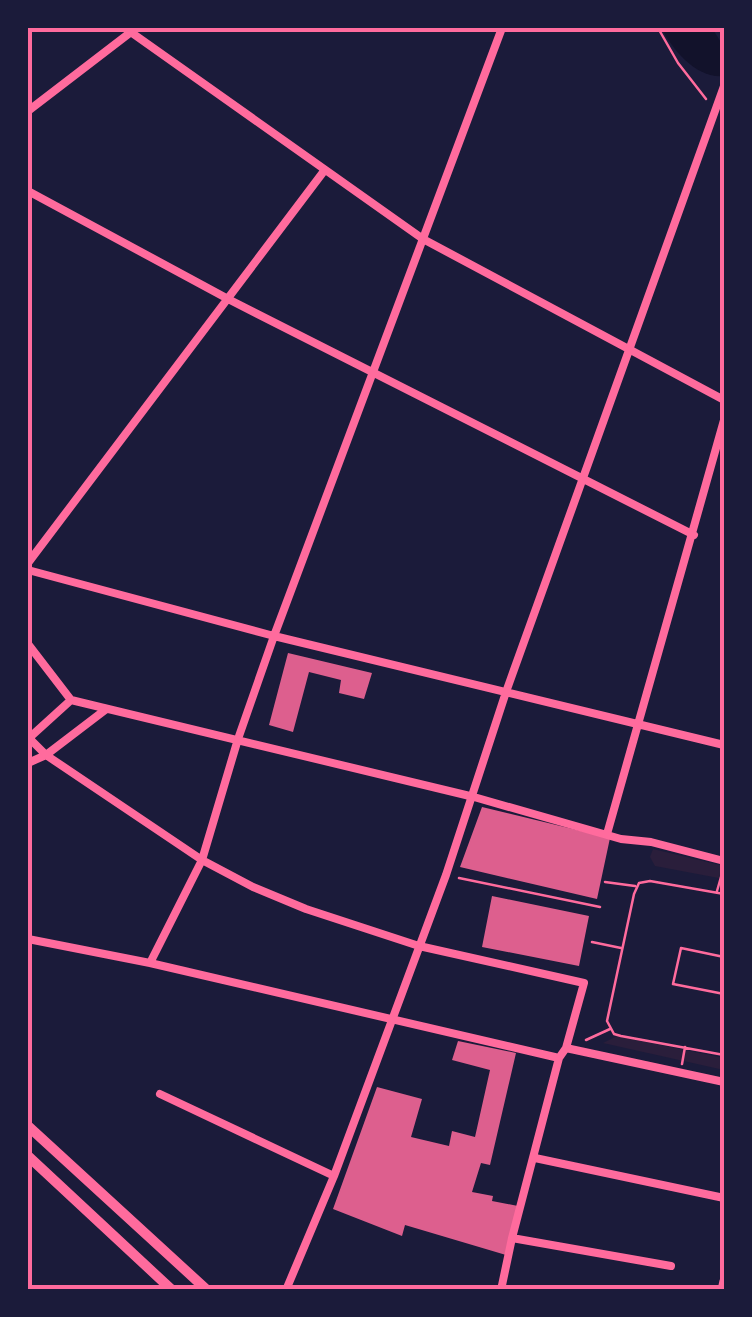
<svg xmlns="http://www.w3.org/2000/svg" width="752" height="1317" font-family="'Space Grotesk',sans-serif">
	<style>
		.green { fill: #2a1e3b }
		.water { fill: #12122b }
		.building { fill: #dd5f8e }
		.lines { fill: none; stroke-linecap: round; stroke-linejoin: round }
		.path { stroke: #ff6b9d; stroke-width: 2.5 }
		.minor { stroke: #ff6b9d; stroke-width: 8 }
		.tertiary { stroke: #ff6b9d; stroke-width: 9 }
		.secondary { stroke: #ff6b9d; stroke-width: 10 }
		.neatline { fill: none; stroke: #ff6b9d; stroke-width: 4 }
	</style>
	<rect width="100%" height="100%" fill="#1b1b3a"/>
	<path class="green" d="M 653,849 L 724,866 L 724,879 L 655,866 L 650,857 Z
		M 617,1036 L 724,1058 L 724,1070 L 603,1043 Z"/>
	<path class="water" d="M 661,28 L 712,28 L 724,47 L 724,76 C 696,79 673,50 661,28 Z"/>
	<path class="building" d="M 288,653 L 372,673 L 364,699 L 339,693 L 341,680 L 309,672 L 293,732 L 269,725 Z
		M 482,807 L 610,838 L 597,899 L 460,867 Z
		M 492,896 L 589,916 L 579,966 L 482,947 Z
		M 458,1041 L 516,1053 L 490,1165 L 481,1163 L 472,1192 L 493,1196 L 492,1201 L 518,1206 L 506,1255 L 405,1225 L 402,1236 L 333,1209 L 377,1087 L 422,1099 L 411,1137 L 449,1146 L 452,1131 L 475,1137 L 490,1070 L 452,1060 Z"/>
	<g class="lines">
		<path class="path" d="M 658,28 L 678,63 L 706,99
			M 459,878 L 600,907
			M 605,882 L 635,886
			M 717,891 L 723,870
			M 724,894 L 650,881 L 639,883 L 634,894 L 607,1021 L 614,1034 L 621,1036 L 724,1055
			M 592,942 L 621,948
			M 724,957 L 681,948 L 673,984 L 724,994
			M 586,1040 L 610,1029
			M 682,1064 L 685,1047"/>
		<path class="minor" d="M 125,28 L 423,239 L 724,400
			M 28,111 L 131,32
			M 28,191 L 230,300 L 694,535
			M 28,563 L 324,171
			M 28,570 L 274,636 L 724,745
			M 28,644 L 71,700
			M 71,700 L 474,797 L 621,839 L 651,842 L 724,861
			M 29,738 L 46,755 L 202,860 L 253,887 L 306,909 L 419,946 L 584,983 L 566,1048 L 559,1058 L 512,1238 L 501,1290
			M 28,739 L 71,700
			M 28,763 L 46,755 L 105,710
			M 607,834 L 724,420
			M 28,939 L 150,963 L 559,1058
			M 150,963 L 202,860 L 238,739 L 274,636 L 502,28
			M 566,1048 L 724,1082
			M 160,1094 L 334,1176
			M 535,1158 L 724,1198
			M 512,1238 L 671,1266
			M 286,1290 L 334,1176 L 446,875 L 506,692 L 724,86"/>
		<path class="tertiary" d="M 722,1290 L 724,1281"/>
		<path class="secondary" d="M 28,1126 L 207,1290
			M 28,1156 L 172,1290"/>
	</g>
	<rect width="752" height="1317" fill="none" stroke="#1b1b3a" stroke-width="60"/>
	<rect x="30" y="30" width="692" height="1257" class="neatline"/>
</svg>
